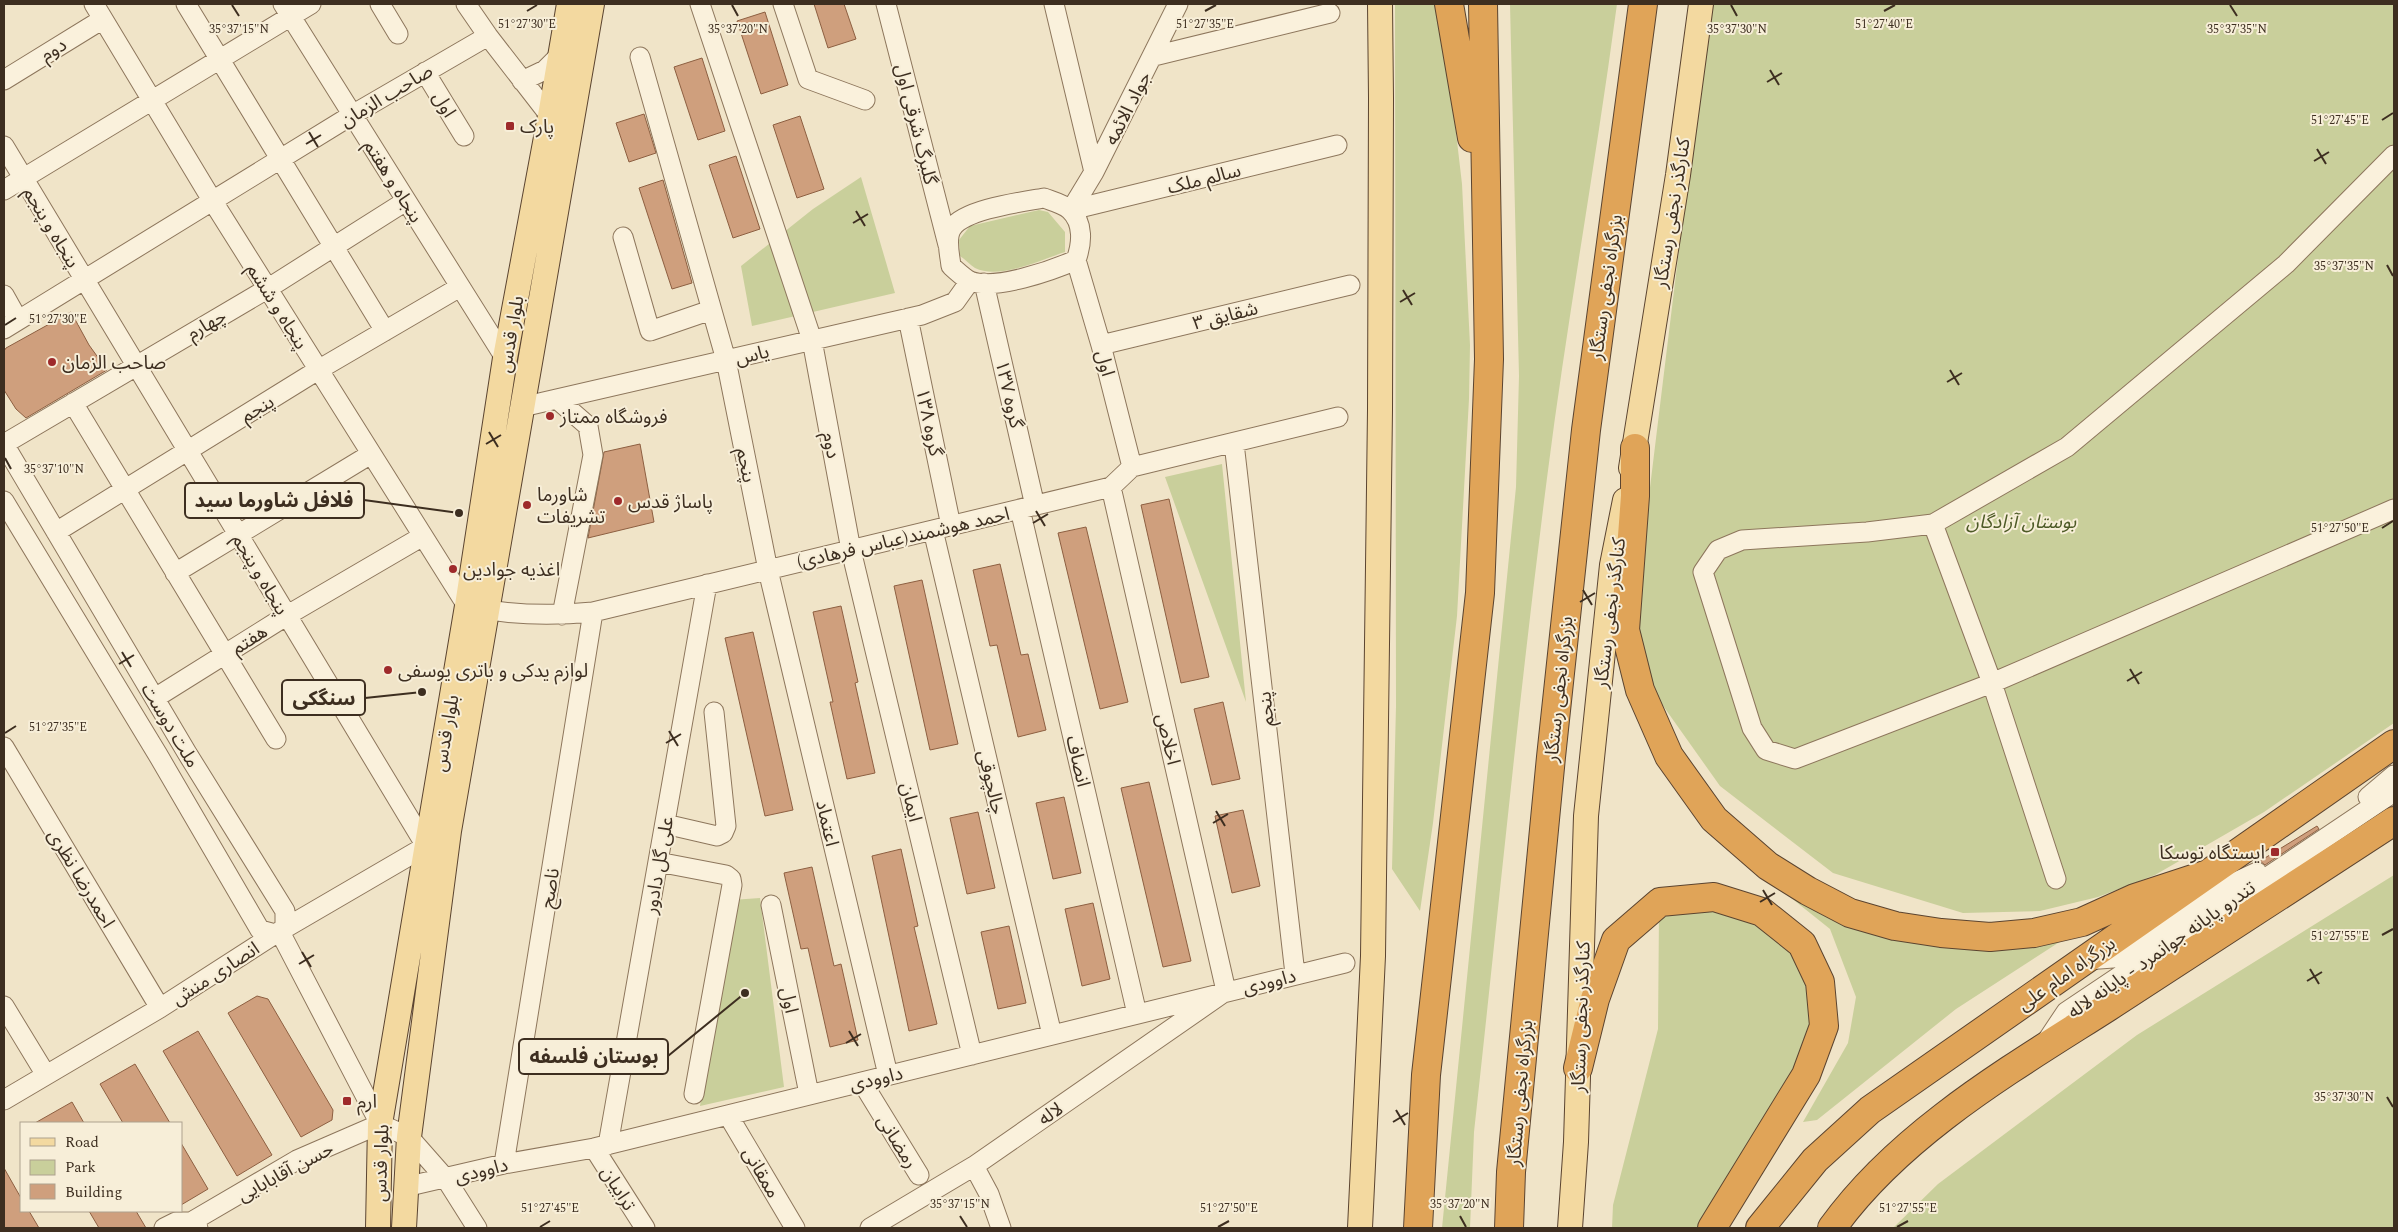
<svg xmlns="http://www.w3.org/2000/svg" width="2398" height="1232" font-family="Spectral,'Noto Sans Arabic',serif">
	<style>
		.green { fill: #c9cf9b }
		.building { fill: #cf9f7d; stroke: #8d5f41 }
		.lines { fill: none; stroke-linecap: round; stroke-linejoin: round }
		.minor-casing { stroke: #8d765c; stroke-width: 21 }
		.major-casing { stroke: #5b4430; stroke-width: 26 }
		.highway-casing { stroke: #5b4430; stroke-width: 30 }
		.minor { stroke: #faf1dc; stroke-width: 19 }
		.major { stroke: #f3d9a0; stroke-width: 24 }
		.highway { stroke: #e0a458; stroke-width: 28 }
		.ticks { fill: none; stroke: #3d2e20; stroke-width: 2 }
		.poi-dot { fill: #9e2a2b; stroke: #f7eed8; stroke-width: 2 }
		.labels { text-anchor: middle; stroke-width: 4; stroke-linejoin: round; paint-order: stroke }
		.street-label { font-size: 19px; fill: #3d2e20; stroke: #f7eed8 }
		.poi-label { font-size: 19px; fill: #3d2e20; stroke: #f7eed8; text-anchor: start }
		.park-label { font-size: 19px; font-style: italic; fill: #4d5a26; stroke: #f7eed8 }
		.ticks-label { font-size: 12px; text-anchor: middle; fill: #3d2e20; stroke: #f7eed8; stroke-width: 4; stroke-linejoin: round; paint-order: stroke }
		.leader { fill: none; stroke: #3d2e20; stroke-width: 2 }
		.callout-dot { fill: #3d2e20; stroke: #f7eed8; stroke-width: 2 }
		.callout { fill: #f7eed8; stroke: #3d2e20; stroke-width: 2 }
		.callout-label { font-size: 20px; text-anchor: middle; font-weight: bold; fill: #3d2e20 }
	</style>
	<rect width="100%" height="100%" fill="#f0e4c8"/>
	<path class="green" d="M 1395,4 L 1441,4 L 1462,184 L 1470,345 L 1469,399 L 1457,616 L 1433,823 L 1420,911 L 1392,869 L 1396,706 Z
		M 1510,4 L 1617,4 C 1596,162 1567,320 1547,478 C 1519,696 1498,914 1474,1132 L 1470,1228 L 1442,1228 L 1516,487 L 1519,376 Z
		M 1709,4 L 2394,4 L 2394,723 L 2264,812 L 2155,875 L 2098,897 L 2040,911 L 1963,913 L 1833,873 L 1720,786 L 1654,693 L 1632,635 Z
		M 861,177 L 895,293 L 752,326 L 741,266 L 813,209 Z
		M 1039,210 L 1048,212 L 1065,232 L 1065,252 C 1041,260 999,280 975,268 C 970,265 965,259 960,256 L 959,240 L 970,226 Z
		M 1222,464 L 1246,702 L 1165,477 Z
		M 2394,875 L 2394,1228 L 1893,1228 L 1938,1184 L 2137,1035 Z
		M 1802,896 L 1882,933 L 2075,932 L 1956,1009 L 1817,1120 L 1803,1122 L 1848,1043 L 1856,997 L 1830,929 L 1790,897 Z
		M 760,898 L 784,1087 L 700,1106 L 732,900 Z
		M 1718,911 L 1766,923 L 1804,957 L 1817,1000 L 1793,1076 L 1698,1228 L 1612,1228 L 1613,1205 L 1658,1029 L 1659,913 Z"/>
	<path class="building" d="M 814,4 L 844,4 L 856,39 L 828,48 Z
		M 765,12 L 788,85 L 761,94 L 737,21 Z
		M 702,58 L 725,131 L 698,140 L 674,67 Z
		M 644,114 L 656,153 L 629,162 L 616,123 Z
		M 800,116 L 824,189 L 797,198 L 773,125 Z
		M 736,156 L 760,229 L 733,238 L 709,165 Z
		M 663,180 L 692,283 L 672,289 L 639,188 Z
		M 71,312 L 89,345 L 107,370 L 26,418 L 16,409 L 4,390 L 4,351 L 6,348 Z
		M 640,444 L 654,522 L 588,538 L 604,452 Z
		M 1169,499 L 1209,677 L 1181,683 L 1141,505 Z
		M 1086,527 L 1128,702 L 1100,709 L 1058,533 Z
		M 1000,564 L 1021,655 L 1028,654 L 1046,730 L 1018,737 L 997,645 L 990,646 L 973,570 Z
		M 922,580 L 958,744 L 930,750 L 894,586 Z
		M 841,606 L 858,682 L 855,683 L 875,773 L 847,779 L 830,702 L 833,702 L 813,612 Z
		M 753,632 L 793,810 L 765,816 L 725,638 Z
		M 1223,702 L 1240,779 L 1212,785 L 1194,709 Z
		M 1149,782 L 1191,961 L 1163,967 L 1121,788 Z
		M 1064,797 L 1081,873 L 1053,879 L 1036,803 Z
		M 1243,810 L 1260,886 L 1232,893 L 1215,816 Z
		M 978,812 L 995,888 L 967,894 L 950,818 Z
		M 2317,826 L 2319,829 L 2265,865 L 2260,861 Z
		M 901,849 L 918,926 L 914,927 L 937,1024 L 909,1031 L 872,856 Z
		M 812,867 L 834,966 L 841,964 L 858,1040 L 830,1047 L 808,948 L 801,949 L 784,873 Z
		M 1093,903 L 1110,979 L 1082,986 L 1065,909 Z
		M 1009,926 L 1026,1003 L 998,1009 L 981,932 Z
		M 257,996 L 268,999 L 333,1110 L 332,1120 L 301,1137 L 228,1013 Z
		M 198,1031 L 272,1155 L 237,1176 L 163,1051 Z
		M 135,1064 L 170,1123 L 123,1123 L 100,1084 Z
		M 72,1102 L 84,1123 L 35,1123 Z
		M 181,1143 L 208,1189 L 181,1205 Z
		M 4,1168 L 21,1198 L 21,1211 L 29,1211 L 39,1228 L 4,1228 Z
		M 89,1211 L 136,1211 L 146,1228 L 99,1228 Z"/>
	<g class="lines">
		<g class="minor-casing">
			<path id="minor" d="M 94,4 L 212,200 L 467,606 C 507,615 551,616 593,612 L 1111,487 L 1132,467 L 1338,417
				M 186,4 L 385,331
				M 283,4 L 505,358
				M 380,4 L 398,34
				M 466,4 L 488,36 L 550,116
				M 700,4 L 812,340 L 851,550 L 972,1055
				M 783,4 L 808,79 L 865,100
				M 886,4 L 948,245
				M 1054,4 L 1094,172
				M 1154,56 L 1330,13
				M 640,57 L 726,360 L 768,570 L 888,1075
				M 425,72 L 464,136
				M 4,80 L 103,19
				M 522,81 L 545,70 L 560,55
				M 4,146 L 426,846 L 275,934 L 160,1008 L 4,1100
				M 4,190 L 311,4
				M 1044,198 C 1052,201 1064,204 1070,210 C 1084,223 1082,244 1076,260 C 1053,270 995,291 970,281 C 964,278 957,271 951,266 C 950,255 945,238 952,228 C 965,209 1022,202 1044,198 Z
				M 1071,210 L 1337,145
				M 1071,210 L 1094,172 L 1178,4
				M 623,237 L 650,331 L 711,310
				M 1076,260 L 1101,345 L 1132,467
				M 984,283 L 1035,506
				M 4,295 L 18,320
				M 908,318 L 951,526
				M 4,329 L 352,115 L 488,36
				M 1101,345 L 1350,285
				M 557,399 L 588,426 L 593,455 L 562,615
				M 73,403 L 276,739
				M 522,407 L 922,315 L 955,302 L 970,281
				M 1234,443 L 1295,974
				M 4,444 L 187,753 L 285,911 L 285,929
				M 4,444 L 267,289 L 406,201
				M 4,501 L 158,755 L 260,930 L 275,934
				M 1020,509 L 1137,1014
				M 1933,524 L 1992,683 L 2394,509
				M 933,530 L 1052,1035
				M 56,532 L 318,370 L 460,287
				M 175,573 L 371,454
				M 155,698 L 286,616 L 423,536
				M 4,747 L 160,1008
				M 2368,797 L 2394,775
				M 665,824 L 717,836 L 723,833 L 726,826 L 714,712
				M 658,862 L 726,875 L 731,879 L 732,885 L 694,1094
				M 2056,879 L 1992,683 L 1795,759 L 1766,750 L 1752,728 L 1703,572 L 1718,550 L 1742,540 L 1867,532 L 1933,524 L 2067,447 L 2286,264 L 2394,155
				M 771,905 L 809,1094
				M 280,932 L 380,1124 L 409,1137 L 446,1179 L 477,1228
				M 2086,960 L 2113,958 L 2216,891 L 2257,872
				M 4,1006 L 46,1075
				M 2046,1042 L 2066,1012 L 2394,792
				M 862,1082 L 919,1175
				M 728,1115 L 795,1228
				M 608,1145 L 707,584
				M 594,1148 L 645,1228
				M 504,1164 L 593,612
				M 974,1166 L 989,1194 L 1001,1228
				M 405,1187 L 504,1164 L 594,1148 L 1345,963
				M 191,1222 L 297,1160 L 380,1124
				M 164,1228 L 176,1222 L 191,1222 L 198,1228
				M 870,1228 L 974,1166 L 1226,991 L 1111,487"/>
		</g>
		<g class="major-casing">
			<path id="major" d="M 1631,468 L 1678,175 L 1701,4
				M 378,1228 L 380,1124 L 467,606 L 505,358 L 550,116 L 569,4
				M 404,1228 L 409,1137 L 449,831 L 592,4
				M 1360,1228 L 1373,956 L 1380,410 L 1381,98 L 1380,4
				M 1570,1228 L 1576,1142 L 1586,816 L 1612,565 L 1625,500"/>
		</g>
		<g class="highway-casing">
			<path id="highway" d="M 1449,4 L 1472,138
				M 1635,448 L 1635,496 L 1625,630 L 1640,690 L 1669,756 L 1714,819 L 1768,866 L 1808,891 L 1850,913 L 1895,926 L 1941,933 L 1990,937 L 2034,933 L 2082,922 L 2135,898 L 2205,875
				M 1578,1068 L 1595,999 L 1616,940 L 1660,902 L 1714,897 L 1762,912 L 1802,944 L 1820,982 L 1824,1026 L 1806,1075 L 1712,1228
				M 1418,1228 L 1426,1075 L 1480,593 L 1489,359 L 1483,4
				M 1509,1228 L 1511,1172 L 1551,757 L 1586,430 L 1643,4
				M 1760,1228 L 1815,1160 L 1870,1110 L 2394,744
				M 1832,1228 C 1900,1133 2011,1069 2108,1007 C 2203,945 2299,883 2394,821"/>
		</g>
		<use href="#minor" class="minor"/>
		<use href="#major" class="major"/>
		<use href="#highway" class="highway"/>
	</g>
	<path class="ticks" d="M 232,5 L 239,16M 732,5 L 738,16M 1731,5 L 1737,16M 2230,5 L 2237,16M 527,11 L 537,5M 1205,11 L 1216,5M 1884,11 L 1895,5M 1770,70 L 1779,85M 1767,82 L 1782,73M 2382,120 L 2393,113M 309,132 L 318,147M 306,144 L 321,135M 2317,149 L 2326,164M 2314,161 L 2329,152M 856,211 L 865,226M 853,223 L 868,214M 2387,265 L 2393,276M 1403,290 L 1412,305M 1400,302 L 1415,293M 5,325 L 16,318M 1950,370 L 1959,385M 1947,382 L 1962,373M 489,432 L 498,447M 486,444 L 501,435M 5,458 L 11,469M 1036,511 L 1045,526M 1033,523 L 1048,514M 2382,528 L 2393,521M 1583,590 L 1592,605M 1580,602 L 1595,593M 122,652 L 131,667M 119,664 L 134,655M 2130,669 L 2139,684M 2127,681 L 2142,672M 669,731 L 678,746M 5,733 L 16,726M 666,743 L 681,734M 1216,811 L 1225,826M 1213,823 L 1228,814M 1763,890 L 1772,905M 1760,902 L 1775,893M 2382,935 L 2393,929M 302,952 L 311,967M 299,964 L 314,955M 2310,969 L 2319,984M 2307,981 L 2322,972M 849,1031 L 858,1046M 846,1043 L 861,1034M 2387,1097 L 2393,1107M 1396,1110 L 1405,1125M 1393,1122 L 1408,1113M 960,1216 L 967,1227M 1460,1216 L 1466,1227M 540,1227 L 550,1221M 1218,1227 L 1229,1221M 1897,1227 L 1908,1221"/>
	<g class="poi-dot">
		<rect x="505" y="121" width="10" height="10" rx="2.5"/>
		<circle cx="52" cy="362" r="5"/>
		<circle cx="550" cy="416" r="5"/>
		<circle cx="618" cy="501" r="5"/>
		<circle cx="527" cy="505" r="5"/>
		<circle cx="453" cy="569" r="5"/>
		<circle cx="388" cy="670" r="5"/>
		<rect x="2270" y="847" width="10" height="10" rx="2.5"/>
		<rect x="342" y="1096" width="10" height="10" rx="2.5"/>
	</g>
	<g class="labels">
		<g class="street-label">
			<text transform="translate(53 49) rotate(-31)" y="7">دوم</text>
			<text transform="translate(386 95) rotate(-31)" y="7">صاحب الزمان</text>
			<text transform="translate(445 104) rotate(59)" y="7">اول</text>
			<text transform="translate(1127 108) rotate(-63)" y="7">جواد الائمه</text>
			<text transform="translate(917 124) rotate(76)" y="7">گلبرگ شرقی اول</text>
			<text transform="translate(1204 178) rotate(-14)" y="7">سالم ملک</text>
			<text transform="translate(394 181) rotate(58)" y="7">پنجاه و هفتم</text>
			<text transform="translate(1671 213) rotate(-81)" y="7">کنارگذر نجفی رستگار</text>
			<text transform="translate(52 227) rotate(59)" y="7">پنجاه و پنجم</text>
			<text transform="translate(1605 287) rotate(-82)" y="7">بزرگراه نجفی رستگار</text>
			<text transform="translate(278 306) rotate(58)" y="7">پنجاه و ششم</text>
			<text transform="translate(1225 315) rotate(-14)" y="7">شقایق ۳</text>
			<text transform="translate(206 324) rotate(-30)" y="7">چهارم</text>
			<text transform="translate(510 334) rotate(-80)" y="7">بلوار قدس</text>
			<text transform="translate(752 354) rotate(-13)" y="7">یاس</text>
			<text transform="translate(1106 363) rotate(75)" y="7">اول</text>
			<text transform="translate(1010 394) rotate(77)" y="7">گروه ۱۳۷</text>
			<text transform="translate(257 408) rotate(-31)" y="7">پنجم</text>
			<text transform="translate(930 422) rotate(78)" y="7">گروه ۱۳۸</text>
			<text transform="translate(832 445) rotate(79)" y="7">دوم</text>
			<text transform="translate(747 465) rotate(79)" y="7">پنجم</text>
			<text transform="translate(903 537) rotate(-13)" y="7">احمد هوشمند(عباس فرهادی)</text>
			<text transform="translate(261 574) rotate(59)" y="7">پنجاه و پنجم</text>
			<text transform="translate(1609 613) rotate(-83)" y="7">کنارگذر نجفی رستگار</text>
			<text transform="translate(249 639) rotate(-32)" y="7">هفتم</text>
			<text transform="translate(1558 689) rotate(-84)" y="7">بزرگراه نجفی رستگار</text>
			<text transform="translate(1265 709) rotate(-96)" y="7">پنجم</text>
			<text transform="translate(171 725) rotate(59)" y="7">ملت دوست</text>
			<text transform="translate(445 733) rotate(-80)" y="7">بلوار قدس</text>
			<text transform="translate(1169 739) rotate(77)" y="7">اخلاص</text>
			<text transform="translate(1079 761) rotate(77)" y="7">انصاف</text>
			<text transform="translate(992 782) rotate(77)" y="7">چالچوقی</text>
			<text transform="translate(912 802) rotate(77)" y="7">ایمان</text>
			<text transform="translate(828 823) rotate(77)" y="7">اعتماد</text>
			<text transform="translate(658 865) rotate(-80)" y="7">علی گل دادور</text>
			<text transform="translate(82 878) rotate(59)" y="7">احمدرضا نظری</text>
			<text transform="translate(549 888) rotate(-81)" y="7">ناصح</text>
			<text transform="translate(2161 949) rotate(-35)" y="7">تندرو پایانه جوانمرد - پایانه لاله</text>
			<text transform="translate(215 973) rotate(-33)" y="7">انصاری منش</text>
			<text transform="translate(2066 973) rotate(-35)" y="7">بزرگراه امام علی</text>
			<text transform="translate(1269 981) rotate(-14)" y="7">داوودی</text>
			<text transform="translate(790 1000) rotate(78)" y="7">اول</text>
			<text transform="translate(1580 1017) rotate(-88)" y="7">کنارگذر نجفی رستگار</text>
			<text transform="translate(876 1078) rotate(-13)" y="7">داوودی</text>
			<text transform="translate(1519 1093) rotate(-85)" y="7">بزرگراه نجفی رستگار</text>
			<text transform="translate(1050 1113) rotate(-35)" y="7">لاله</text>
			<text transform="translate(898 1141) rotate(58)" y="7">رمضانی</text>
			<text transform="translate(380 1163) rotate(-88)" y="7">بلوار قدس</text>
			<text transform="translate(481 1170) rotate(-14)" y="7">داوودی</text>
			<text transform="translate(285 1171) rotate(-28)" y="7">حسن آقابابایی</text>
			<text transform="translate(762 1172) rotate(60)" y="7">ممقانی</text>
			<text transform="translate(619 1188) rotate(58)" y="7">ترابیان</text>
		</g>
		<g class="poi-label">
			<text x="520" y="133">پارک</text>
			<text x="62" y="369">صاحب الزمان</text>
			<text x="560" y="423">فروشگاه ممتاز</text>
			<text x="537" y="501">شاورما<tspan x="537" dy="22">تشریفات</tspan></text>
			<text x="628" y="508">پاساژ قدس</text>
			<text x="463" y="576">اغذیه جوادین</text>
			<text x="398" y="677">لوازم یدکی و باتری یوسفی</text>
			<text x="2265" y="859" text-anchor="end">ایستگاه توسکا</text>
			<text x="357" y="1108">ارم</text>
		</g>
		<g class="park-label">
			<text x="2021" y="528">بوستان آزادگان</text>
		</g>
	</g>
	<g class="ticks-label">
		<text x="527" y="28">51°27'30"E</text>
		<text x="1205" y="28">51°27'35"E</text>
		<text x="1884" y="28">51°27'40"E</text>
		<text x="239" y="33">35°37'15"N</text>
		<text x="738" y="33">35°37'20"N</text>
		<text x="1737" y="33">35°37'30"N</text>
		<text x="2237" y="33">35°37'35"N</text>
		<text x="2340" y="124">51°27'45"E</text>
		<text x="2344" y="270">35°37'35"N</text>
		<text x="58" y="323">51°27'30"E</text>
		<text x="54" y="473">35°37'10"N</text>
		<text x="2340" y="532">51°27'50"E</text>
		<text x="58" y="731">51°27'35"E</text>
		<text x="2340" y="940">51°27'55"E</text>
		<text x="2344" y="1101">35°37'30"N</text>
		<text x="960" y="1208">35°37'15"N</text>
		<text x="1460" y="1208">35°37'20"N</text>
		<text x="550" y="1212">51°27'45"E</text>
		<text x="1229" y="1212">51°27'50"E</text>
		<text x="1908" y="1212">51°27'55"E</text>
	</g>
	<path class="leader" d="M459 513L364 500M422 692L365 698M745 993L668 1056"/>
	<g class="callout-dot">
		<circle cx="459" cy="513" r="5"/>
		<circle cx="422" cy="692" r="5"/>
		<circle cx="745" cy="993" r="5"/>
	</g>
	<g class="callout">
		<rect x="185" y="483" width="179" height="35" rx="5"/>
		<rect x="282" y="680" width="83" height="35" rx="5"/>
		<rect x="519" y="1039" width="149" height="35" rx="5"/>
	</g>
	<g class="callout-label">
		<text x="274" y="507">فلافل شاورما سید</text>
		<text x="324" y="705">سنگکی</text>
		<text x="594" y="1063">بوستان فلسفه</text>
	</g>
	<rect width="2398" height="1232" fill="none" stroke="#3d2e20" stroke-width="10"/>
	<rect x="20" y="1122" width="162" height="90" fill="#f7eed8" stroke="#ada18e"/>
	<rect x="30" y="1138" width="25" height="8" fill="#f3d9a0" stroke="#ada18e"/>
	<text x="65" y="1147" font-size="15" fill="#3d2e20">Road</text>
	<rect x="30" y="1160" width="25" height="15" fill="#c9cf9b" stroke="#ada18e"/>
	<text x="65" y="1172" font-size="15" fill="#3d2e20">Park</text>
	<rect x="30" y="1184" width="25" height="15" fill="#cf9f7d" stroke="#ada18e"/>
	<text x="65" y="1197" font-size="15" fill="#3d2e20">Building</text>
</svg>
